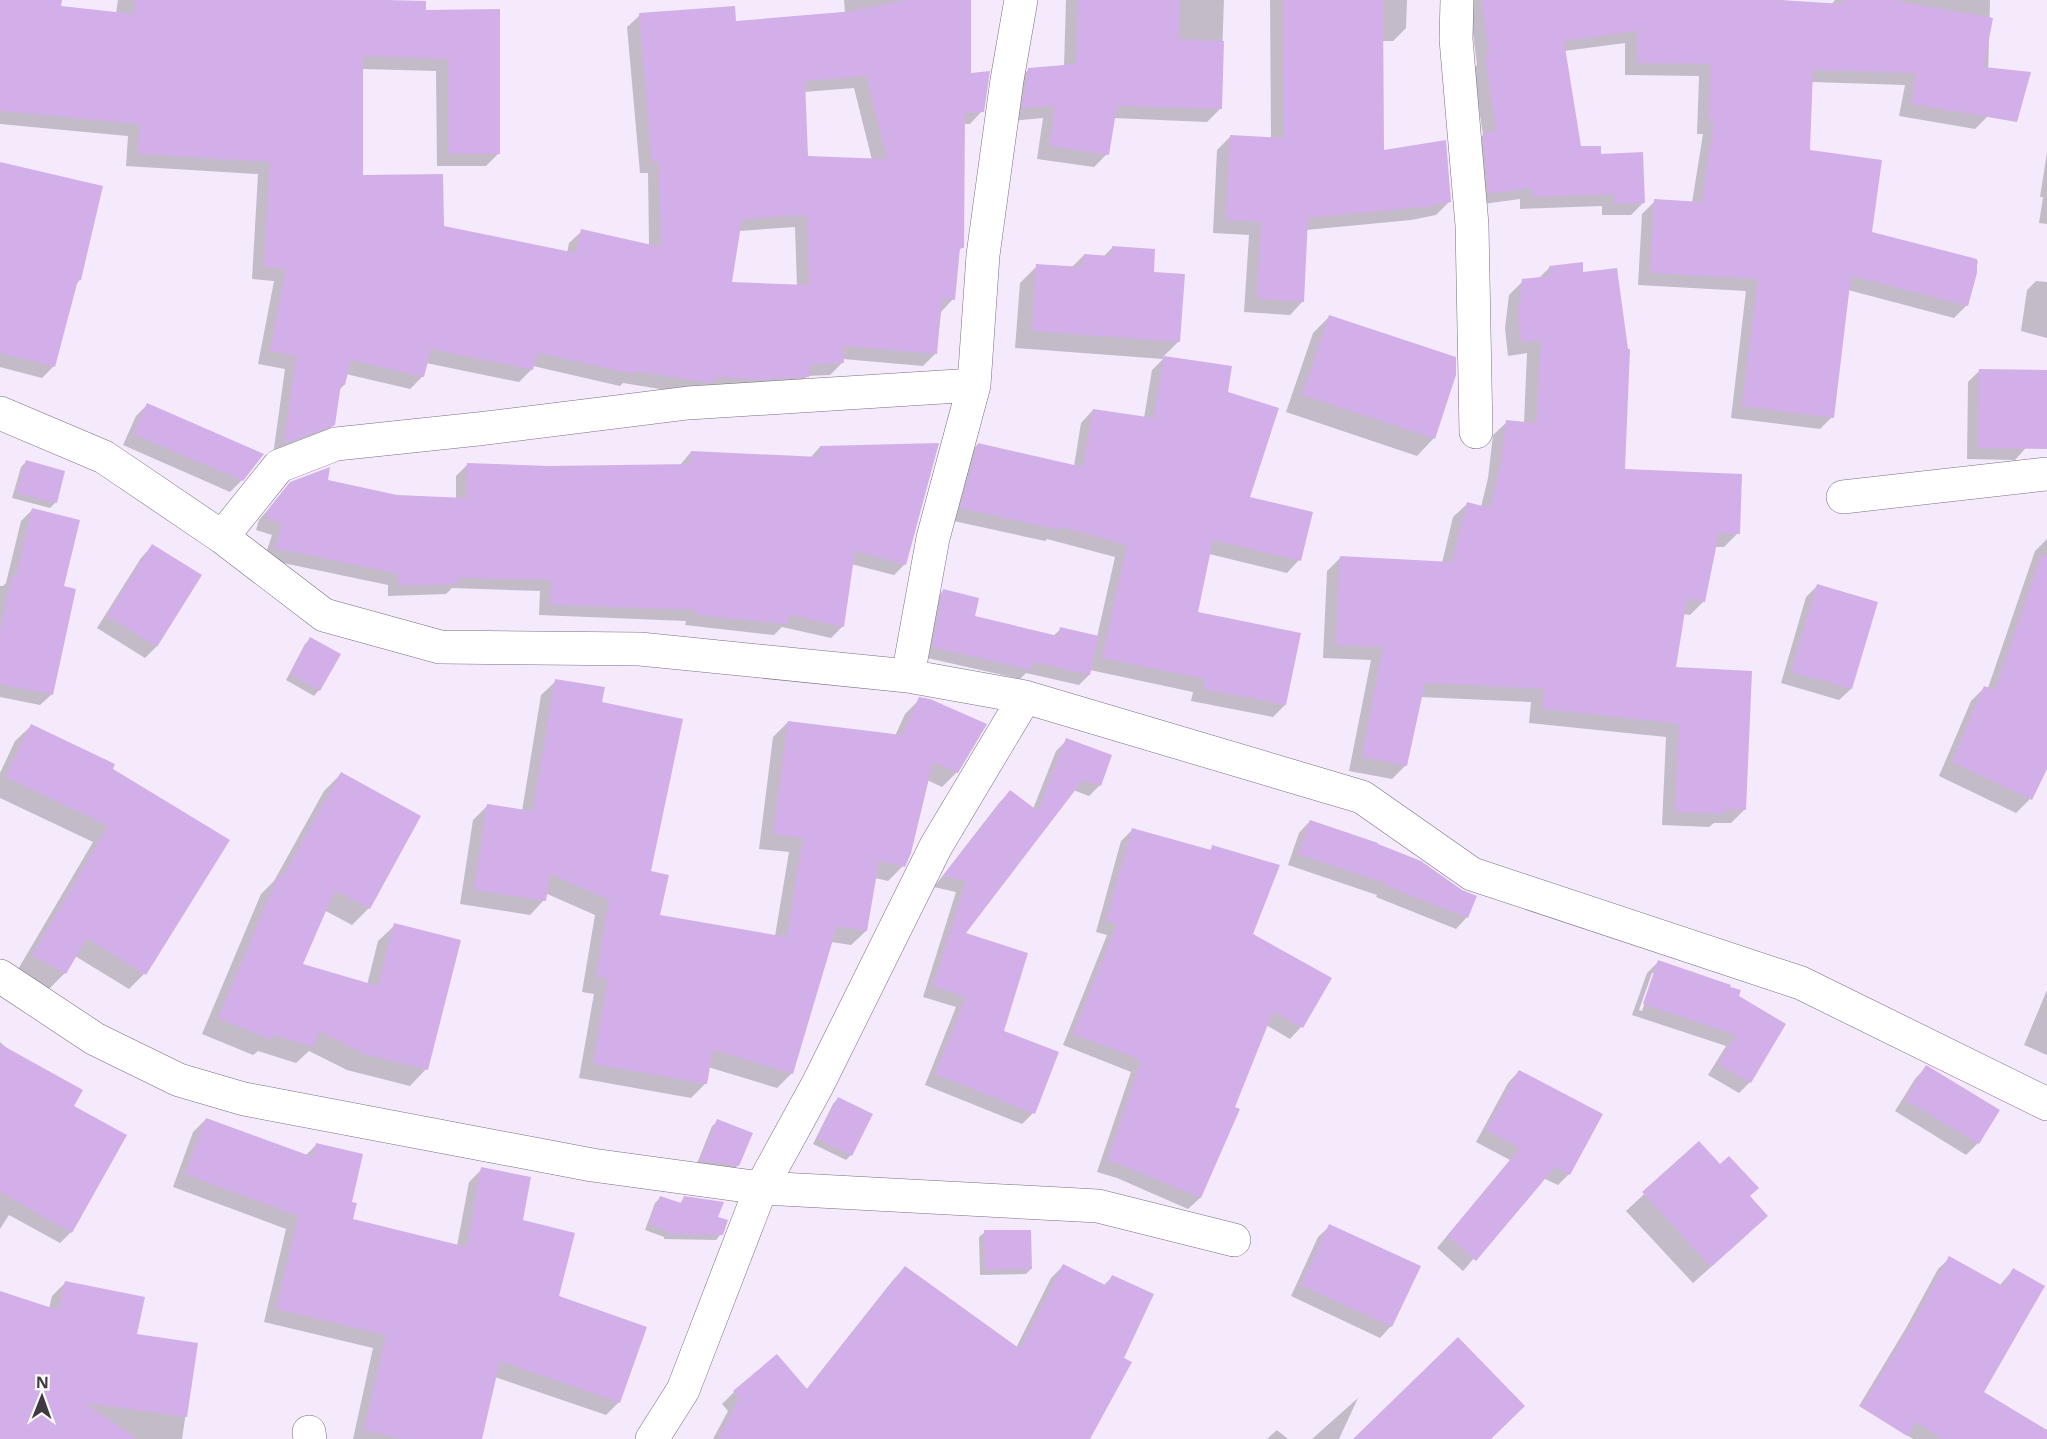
<svg xmlns="http://www.w3.org/2000/svg" width="2047" height="1439" font-family="'Noto Sans',sans-serif">
	<style>
		.shadow { fill: #0003; fill-rule: evenodd }
		.building { fill: #d2afe9; fill-rule: evenodd }
		.lines { fill: none; stroke-linecap: round; stroke-linejoin: round }
		.minor-casing { stroke: #7a6e82; stroke-width: 34 }
		.minor { stroke: #fff; stroke-width: 33 }
	</style>
	<rect width="100%" height="100%" fill="#f5eafc"/>
	<path class="shadow" d="M 0,0 L 60,0 L 59,8 L 116,13 L 118,0 L 340,0 L 424,12 L 499,153 L 486,166 L 437,166 L 436,71 L 362,69 L 362,177 L 443,227 L 567,253 L 569,243 L 582,231 L 649,246 L 648,173 L 640,173 L 627,27 L 640,15 L 734,22 L 845,13 L 844,0 L 970,0 L 970,74 L 982,111 L 970,124 L 963,124 L 963,247 L 958,251 L 953,299 L 941,312 L 936,353 L 923,366 L 843,359 L 843,362 L 830,375 L 807,376 L 795,389 L 697,395 L 623,383 L 620,386 L 533,366 L 532,369 L 519,382 L 426,363 L 423,376 L 410,389 L 346,374 L 344,385 L 339,390 L 334,425 L 321,437 L 273,455 L 285,369 L 258,364 L 274,281 L 252,279 L 258,174 L 126,166 L 128,136 L 0,124 ZM 854,88 L 872,160 L 807,157 L 804,92 ZM 795,227 L 797,286 L 730,283 L 739,231 Z
		M 1066,0 L 1224,0 L 1220,109 L 1207,122 L 1113,118 L 1107,154 L 1094,167 L 1037,159 L 1043,118 L 1010,121 L 1016,82 L 1029,69 L 1064,66 Z
		M 1270,0 L 1407,0 L 1406,28 L 1393,41 L 1382,41 L 1382,152 L 1450,201 L 1436,215 L 1411,220 L 1306,230 L 1303,301 L 1290,315 L 1244,312 L 1249,235 L 1213,233 L 1217,150 L 1231,136 L 1271,139 Z
		M 1469,0 L 1778,0 L 1831,5 L 1835,0 L 1990,0 L 1987,117 L 1975,129 L 1899,116 L 1905,85 L 1811,82 L 1808,151 L 1870,233 L 1978,261 L 1967,305 L 1954,318 L 1848,290 L 1832,417 L 1820,429 L 1731,418 L 1746,291 L 1638,285 L 1642,214 L 1655,201 L 1692,203 L 1703,134 L 1697,134 L 1699,76 L 1625,75 L 1625,43 L 1564,51 L 1579,148 L 1600,155 L 1644,202 L 1631,215 L 1602,215 L 1602,206 L 1520,209 L 1520,199 L 1476,205 L 1471,147 L 1483,135 L 1473,69 L 1477,65 Z
		M 2047,152 L 2047,224 L 2039,223 L 2043,197 L 2040,197 Z
		M 0,164 L 80,280 L 75,285 L 53,367 L 42,378 L 0,367 Z
		M 1112,248 L 1152,273 L 1179,341 L 1163,357 L 1230,367 L 1226,393 L 1248,498 L 1299,560 L 1287,573 L 1209,554 L 1196,613 L 1285,705 L 1273,717 L 1191,701 L 1193,692 L 1090,670 L 1089,675 L 1079,685 L 1026,673 L 1020,679 L 923,657 L 933,600 L 943,591 L 973,617 L 1053,636 L 1061,629 L 1097,637 L 1115,557 L 1047,539 L 1045,541 L 949,520 L 966,457 L 978,444 L 1074,466 L 1081,423 L 1093,410 L 1144,418 L 1152,370 L 1163,359 L 1015,348 L 1020,283 L 1037,266 L 1071,268 L 1084,255 L 1103,257 Z
		M 1550,267 L 1624,471 L 1738,533 L 1724,547 L 1714,547 L 1704,601 L 1690,615 L 1683,614 L 1674,668 L 1745,809 L 1731,823 L 1714,823 L 1709,827 L 1662,825 L 1666,737 L 1529,723 L 1531,702 L 1420,697 L 1406,765 L 1392,779 L 1349,771 L 1371,660 L 1323,658 L 1327,571 L 1341,557 L 1442,563 L 1453,517 L 1467,504 L 1481,507 L 1488,478 L 1493,435 L 1507,422 L 1524,423 L 1527,353 L 1508,356 L 1505,328 L 1509,295 L 1523,281 L 1538,279 Z
		M 2036,281 L 2047,282 L 2047,338 L 2021,331 L 2027,290 Z
		M 1330,316 L 1434,438 L 1417,456 L 1286,412 L 1313,333 Z
		M 1980,370 L 2047,372 L 2047,424 L 2015,460 L 1967,459 L 1968,382 Z
		M 147,405 L 242,480 L 230,492 L 123,445 L 136,416 Z
		M 820,447 L 905,564 L 894,575 L 851,564 L 842,627 L 831,638 L 782,627 L 774,635 L 685,625 L 686,621 L 539,615 L 540,591 L 452,588 L 446,594 L 388,596 L 388,585 L 264,559 L 272,535 L 256,530 L 259,520 L 291,483 L 326,481 L 397,496 L 456,499 L 456,476 L 467,465 L 549,467 L 680,465 L 691,452 L 810,458 Z
		M 26,462 L 56,502 L 50,508 L 12,498 L 21,467 Z
		M 32,510 L 62,587 L 52,694 L 40,705 L 0,697 L 0,586 L 3,586 L 6,583 L 21,521 Z
		M 2047,539 L 2047,766 L 2030,799 L 2016,813 L 1939,776 L 1971,701 L 1985,687 L 1988,688 L 2035,551 Z
		M 152,546 L 156,647 L 145,658 L 97,628 L 141,558 Z
		M 1818,585 L 1851,689 L 1839,700 L 1781,683 L 1806,597 Z
		M 311,639 L 319,690 L 314,696 L 286,680 L 305,644 Z
		M 556,681 L 601,703 L 649,872 L 658,916 L 775,936 L 789,852 L 759,849 L 773,737 L 788,722 L 895,736 L 905,714 L 920,699 L 957,772 L 942,787 L 927,780 L 903,866 L 888,881 L 875,878 L 866,931 L 851,945 L 831,942 L 792,1073 L 777,1088 L 708,1067 L 706,1083 L 691,1098 L 579,1078 L 594,994 L 582,992 L 595,915 L 545,893 L 544,900 L 530,915 L 460,904 L 473,820 L 487,806 L 522,811 L 541,695 Z
		M 31,726 L 111,770 L 144,974 L 129,989 L 75,956 L 65,973 L 49,989 L 17,971 L 93,842 L 0,798 L 0,773 L 15,741 Z
		M 1067,740 L 1100,785 L 1089,796 L 1073,790 L 964,934 L 1033,1113 L 1022,1124 L 925,1085 L 956,1007 L 923,997 L 956,892 L 934,887 L 999,803 L 1010,792 L 1033,809 L 1056,751 Z
		M 341,774 L 369,908 L 352,925 L 324,910 L 301,965 L 367,985 L 378,941 L 395,925 L 426,1069 L 410,1086 L 347,1070 L 309,1051 L 296,1063 L 258,1051 L 253,1055 L 202,1034 L 261,894 L 274,881 L 324,791 Z
		M 1310,821 L 1467,917 L 1456,929 L 1376,897 L 1377,895 L 1288,865 L 1299,833 Z
		M 1132,830 L 1209,851 L 1213,847 L 1251,934 L 1329,979 L 1301,1027 L 1290,1039 L 1266,1025 L 1233,1108 L 1238,1110 L 1200,1198 L 1188,1209 L 1117,1178 L 1097,1172 L 1131,1072 L 1063,1045 L 1107,935 L 1096,932 L 1121,841 Z
		M 1658,962 L 1737,997 L 1750,1082 L 1739,1093 L 1708,1075 L 1726,1046 L 1632,1015 L 1647,973 ZM 1652,973 L 1655,973 L 1642,1011 L 1639,1010 Z
		M 2047,990 L 2047,1055 L 2024,1045 Z
		M 0,1042 L 72,1107 L 71,1232 L 60,1243 L 9,1215 L 0,1229 Z
		M 1926,1067 L 1998,1111 L 1977,1144 L 1966,1155 L 1895,1111 L 1915,1079 Z
		M 1519,1071 L 1569,1174 L 1558,1185 L 1543,1178 L 1463,1271 L 1437,1248 L 1510,1160 L 1476,1142 L 1508,1083 Z
		M 838,1098 L 851,1155 L 846,1160 L 813,1144 L 833,1104 Z
		M 206,1119 L 305,1156 L 316,1145 L 351,1203 L 352,1220 L 457,1246 L 469,1182 L 482,1169 L 521,1221 L 557,1297 L 619,1402 L 606,1415 L 495,1377 L 480,1439 L 353,1439 L 373,1348 L 264,1322 L 286,1229 L 173,1187 L 193,1132 Z
		M 718,1121 L 738,1165 L 732,1171 L 696,1166 L 712,1126 Z
		M 1699,1143 L 1749,1233 L 1693,1283 L 1626,1211 Z
		M 660,1198 L 679,1204 L 685,1198 L 716,1218 L 721,1234 L 716,1240 L 664,1239 L 664,1237 L 645,1230 L 655,1203 Z
		M 1330,1226 L 1391,1326 L 1380,1338 L 1291,1296 L 1318,1237 Z
		M 985,1232 L 1031,1269 L 1026,1274 L 980,1275 L 979,1237 Z
		M 1950,1258 L 1999,1286 L 2013,1270 L 1956,1439 L 1913,1439 L 1859,1406 L 1906,1328 L 1938,1269 Z
		M 1064,1265 L 1104,1285 L 1113,1276 L 1122,1359 L 1088,1439 L 713,1439 L 728,1411 L 722,1404 L 734,1392 L 806,1390 L 893,1280 L 905,1268 L 1016,1348 L 1051,1278 Z
		M 65,1283 L 135,1335 L 196,1344 L 182,1439 L 0,1439 L 0,1304 L 48,1313 L 52,1296 Z
		M 1358,1398 L 1339,1439 L 1312,1439 Z
		M 1277,1430 L 1288,1439 L 1267,1439 Z"/>
	<path class="building" d="M 0,0 L 62,0 L 61,6 L 134,14 L 135,0 L 387,0 L 426,1 L 426,10 L 500,9 L 500,154 L 448,154 L 448,59 L 363,56 L 363,175 L 443,174 L 444,226 L 576,253 L 581,229 L 661,247 L 659,161 L 652,162 L 639,13 L 735,6 L 736,21 L 854,11 L 904,0 L 971,0 L 971,73 L 990,71 L 984,112 L 965,113 L 964,248 L 960,248 L 955,300 L 942,298 L 937,354 L 843,346 L 844,363 L 810,365 L 809,377 L 758,380 L 716,377 L 715,382 L 710,383 L 635,371 L 634,374 L 537,353 L 533,370 L 431,349 L 424,377 L 351,360 L 345,385 L 341,384 L 335,425 L 284,444 L 296,356 L 270,351 L 286,269 L 264,267 L 270,162 L 138,154 L 140,124 L 0,111 ZM 866,76 L 887,159 L 808,156 L 805,81 ZM 807,215 L 809,285 L 732,282 L 742,219 Z
		M 1078,0 L 1180,0 L 1179,39 L 1224,41 L 1222,109 L 1117,106 L 1109,155 L 1049,146 L 1055,106 L 1022,108 L 1028,68 L 1076,64 Z
		M 1283,0 L 1383,0 L 1384,150 L 1446,140 L 1451,202 L 1426,207 L 1308,218 L 1304,302 L 1257,299 L 1261,222 L 1226,220 L 1230,135 L 1284,138 Z
		M 1482,0 L 1780,0 L 1843,4 L 1843,0 L 1892,0 L 1993,18 L 1984,67 L 2031,72 L 2017,122 L 1911,104 L 1916,73 L 1813,70 L 1810,150 L 1882,160 L 1872,232 L 1977,259 L 1977,273 L 1968,306 L 1851,276 L 1834,418 L 1742,406 L 1758,279 L 1650,273 L 1654,199 L 1702,202 L 1714,122 L 1709,122 L 1711,64 L 1637,63 L 1637,31 L 1564,41 L 1581,146 L 1601,146 L 1601,154 L 1643,152 L 1645,203 L 1614,204 L 1614,194 L 1532,197 L 1532,188 L 1488,194 L 1483,133 L 1496,131 L 1485,55 L 1489,55 Z
		M 0,162 L 103,186 L 81,280 L 78,280 L 55,367 L 0,353 Z
		M 1112,246 L 1155,249 L 1154,272 L 1185,274 L 1180,342 L 1032,331 L 1036,264 L 1083,267 L 1084,254 L 1111,256 Z
		M 1583,262 L 1583,272 L 1617,268 L 1628,349 L 1630,349 L 1625,469 L 1742,474 L 1740,534 L 1719,533 L 1705,602 L 1687,599 L 1676,667 L 1752,671 L 1746,810 L 1725,809 L 1724,814 L 1675,812 L 1679,724 L 1542,709 L 1544,689 L 1425,683 L 1407,766 L 1362,757 L 1383,647 L 1336,645 L 1340,556 L 1452,562 L 1467,502 L 1490,508 L 1501,463 L 1506,420 L 1536,423 L 1541,340 L 1521,342 L 1518,313 L 1522,279 L 1550,276 L 1549,266 Z
		M 1329,315 L 1456,357 L 1456,375 L 1435,439 L 1302,395 Z
		M 1164,356 L 1232,366 L 1228,392 L 1279,408 L 1250,497 L 1313,512 L 1301,561 L 1213,540 L 1198,612 L 1301,633 L 1286,705 L 1203,689 L 1205,679 L 1102,658 L 1127,545 L 1060,527 L 1059,530 L 960,508 L 978,443 L 1083,467 L 1093,409 L 1154,418 Z
		M 1979,369 L 2047,370 L 2047,449 L 1978,448 Z
		M 147,403 L 264,454 L 243,481 L 133,434 Z
		M 939,443 L 906,565 L 855,551 L 844,627 L 790,615 L 787,624 L 695,615 L 696,610 L 550,605 L 551,580 L 458,578 L 459,584 L 399,586 L 398,574 L 274,548 L 282,524 L 266,518 L 270,507 L 290,482 L 330,467 L 328,480 L 397,495 L 466,498 L 467,463 L 549,466 L 690,464 L 691,451 L 820,457 L 820,446 Z
		M 26,460 L 65,471 L 57,503 L 17,493 Z
		M 32,508 L 80,520 L 64,586 L 76,589 L 53,695 L 0,684 L 0,631 L 12,575 L 16,576 Z
		M 152,544 L 202,575 L 157,647 L 107,616 Z
		M 2041,556 L 2047,557 L 2047,769 L 2032,800 L 1952,762 L 1984,686 L 1995,690 Z
		M 1817,584 L 1878,602 L 1852,689 L 1791,672 Z
		M 943,589 L 979,598 L 975,616 L 1058,636 L 1060,627 L 1099,636 L 1090,675 L 1033,662 L 1031,670 L 932,647 Z
		M 310,637 L 341,654 L 320,691 L 290,674 Z
		M 555,679 L 605,687 L 602,702 L 683,719 L 651,871 L 669,875 L 660,915 L 787,937 L 803,838 L 773,834 L 788,721 L 902,735 L 919,697 L 930,699 L 987,724 L 958,773 L 933,762 L 911,853 L 905,867 L 879,861 L 867,931 L 837,926 L 793,1074 L 713,1050 L 707,1084 L 593,1064 L 608,979 L 596,977 L 609,900 L 550,874 L 546,901 L 474,890 L 487,804 L 533,811 Z
		M 31,724 L 115,764 L 113,769 L 230,840 L 146,975 L 87,938 L 66,974 L 32,955 L 108,826 L 5,777 Z
		M 1066,738 L 1112,755 L 1101,786 L 1083,780 L 966,933 L 1028,953 L 1004,1031 L 1059,1052 L 1035,1114 L 935,1074 L 966,997 L 933,986 L 966,881 L 943,876 L 1010,790 L 1038,811 Z
		M 341,772 L 421,816 L 370,909 L 335,890 L 303,964 L 378,986 L 394,923 L 461,940 L 428,1070 L 364,1054 L 319,1031 L 314,1047 L 273,1035 L 271,1040 L 218,1018 L 278,876 L 282,878 Z
		M 1310,820 L 1378,843 L 1378,844 L 1421,861 L 1462,890 L 1477,896 L 1468,918 L 1386,886 L 1387,884 L 1298,854 Z
		M 1132,828 L 1211,850 L 1212,845 L 1280,865 L 1253,934 L 1332,978 L 1303,1028 L 1273,1012 L 1235,1107 L 1240,1109 L 1201,1198 L 1129,1168 L 1107,1161 L 1141,1060 L 1073,1034 L 1117,924 L 1106,921 Z
		M 1658,960 L 1731,985 L 1730,987 L 1741,990 L 1739,996 L 1786,1024 L 1751,1083 L 1718,1064 L 1736,1035 L 1643,1004 Z
		M 0,1044 L 83,1090 L 74,1106 L 127,1135 L 72,1233 L 0,1192 Z
		M 1926,1065 L 2000,1110 L 1979,1144 L 1905,1100 Z
		M 1519,1070 L 1603,1114 L 1570,1175 L 1555,1167 L 1476,1261 L 1447,1236 L 1520,1148 L 1486,1130 Z
		M 838,1097 L 873,1114 L 852,1156 L 817,1139 Z
		M 206,1118 L 313,1157 L 316,1143 L 363,1154 L 352,1202 L 357,1203 L 353,1219 L 467,1247 L 481,1167 L 531,1177 L 523,1220 L 575,1233 L 559,1296 L 647,1327 L 620,1403 L 500,1361 L 482,1439 L 403,1439 L 364,1430 L 386,1335 L 276,1309 L 298,1216 L 185,1174 Z
		M 717,1119 L 753,1133 L 739,1166 L 700,1161 Z
		M 1699,1141 L 1720,1164 L 1729,1156 L 1759,1188 L 1750,1196 L 1768,1216 L 1711,1267 L 1642,1192 Z
		M 660,1196 L 681,1203 L 684,1196 L 724,1202 L 718,1217 L 728,1220 L 723,1235 L 668,1234 L 669,1232 L 649,1224 Z
		M 1329,1224 L 1421,1266 L 1392,1327 L 1301,1285 Z
		M 984,1230 L 1031,1230 L 1032,1269 L 985,1270 Z
		M 1949,1256 L 2003,1286 L 2013,1268 L 2045,1286 L 1984,1392 L 2047,1430 L 2047,1439 L 1943,1439 L 1916,1422 L 1907,1436 L 1861,1407 L 1917,1315 Z
		M 1063,1264 L 1107,1286 L 1112,1275 L 1154,1294 L 1124,1358 L 1132,1362 L 1090,1439 L 718,1439 L 739,1398 L 733,1391 L 777,1354 L 807,1389 L 905,1266 L 1020,1349 Z
		M 65,1281 L 145,1297 L 137,1334 L 198,1343 L 187,1417 L 85,1403 L 137,1439 L 0,1439 L 0,1291 L 58,1310 Z
		M 1458,1337 L 1525,1406 L 1491,1439 L 1353,1439 Z"/>
	<g class="lines">
		<g class="minor-casing">
			<path id="minor" d="M 1457,0 L 1456,39 L 1472,225 L 1476,432
				M 0,413 L 104,457 L 222,537 L 324,615 L 440,647 L 640,649 L 908,676 L 1025,697 L 1362,797 L 1472,874 L 1801,983 L 2047,1104
				M 1843,497 L 2047,474
				M 222,537 L 279,466 L 336,444 L 478,429 L 688,403 L 974,385
				M 908,676 L 933,538 L 974,385 L 983,255 L 1007,80 L 1021,0
				M 0,976 L 95,1039 L 179,1080 L 244,1099 L 592,1165 L 761,1188 L 1098,1206 L 1234,1240
				M 309,1432 L 310,1439
				M 652,1439 L 683,1390 L 761,1188 L 818,1084 L 936,846 L 1025,697"/>
		</g>
		<use href="#minor" class="minor"/>
	</g>
	<g transform="translate(42 1397) rotate(1)" stroke="#fcfcfc" stroke-width="4.5" paint-order="stroke">
	<path d="M0-4.5L10 22L0 15L-10 22Z" fill="#3e3942"/>
	<text y="-9" font-size="16" font-weight="bold" text-anchor="middle" fill="#3e3942">N</text>
	</g>
</svg>
